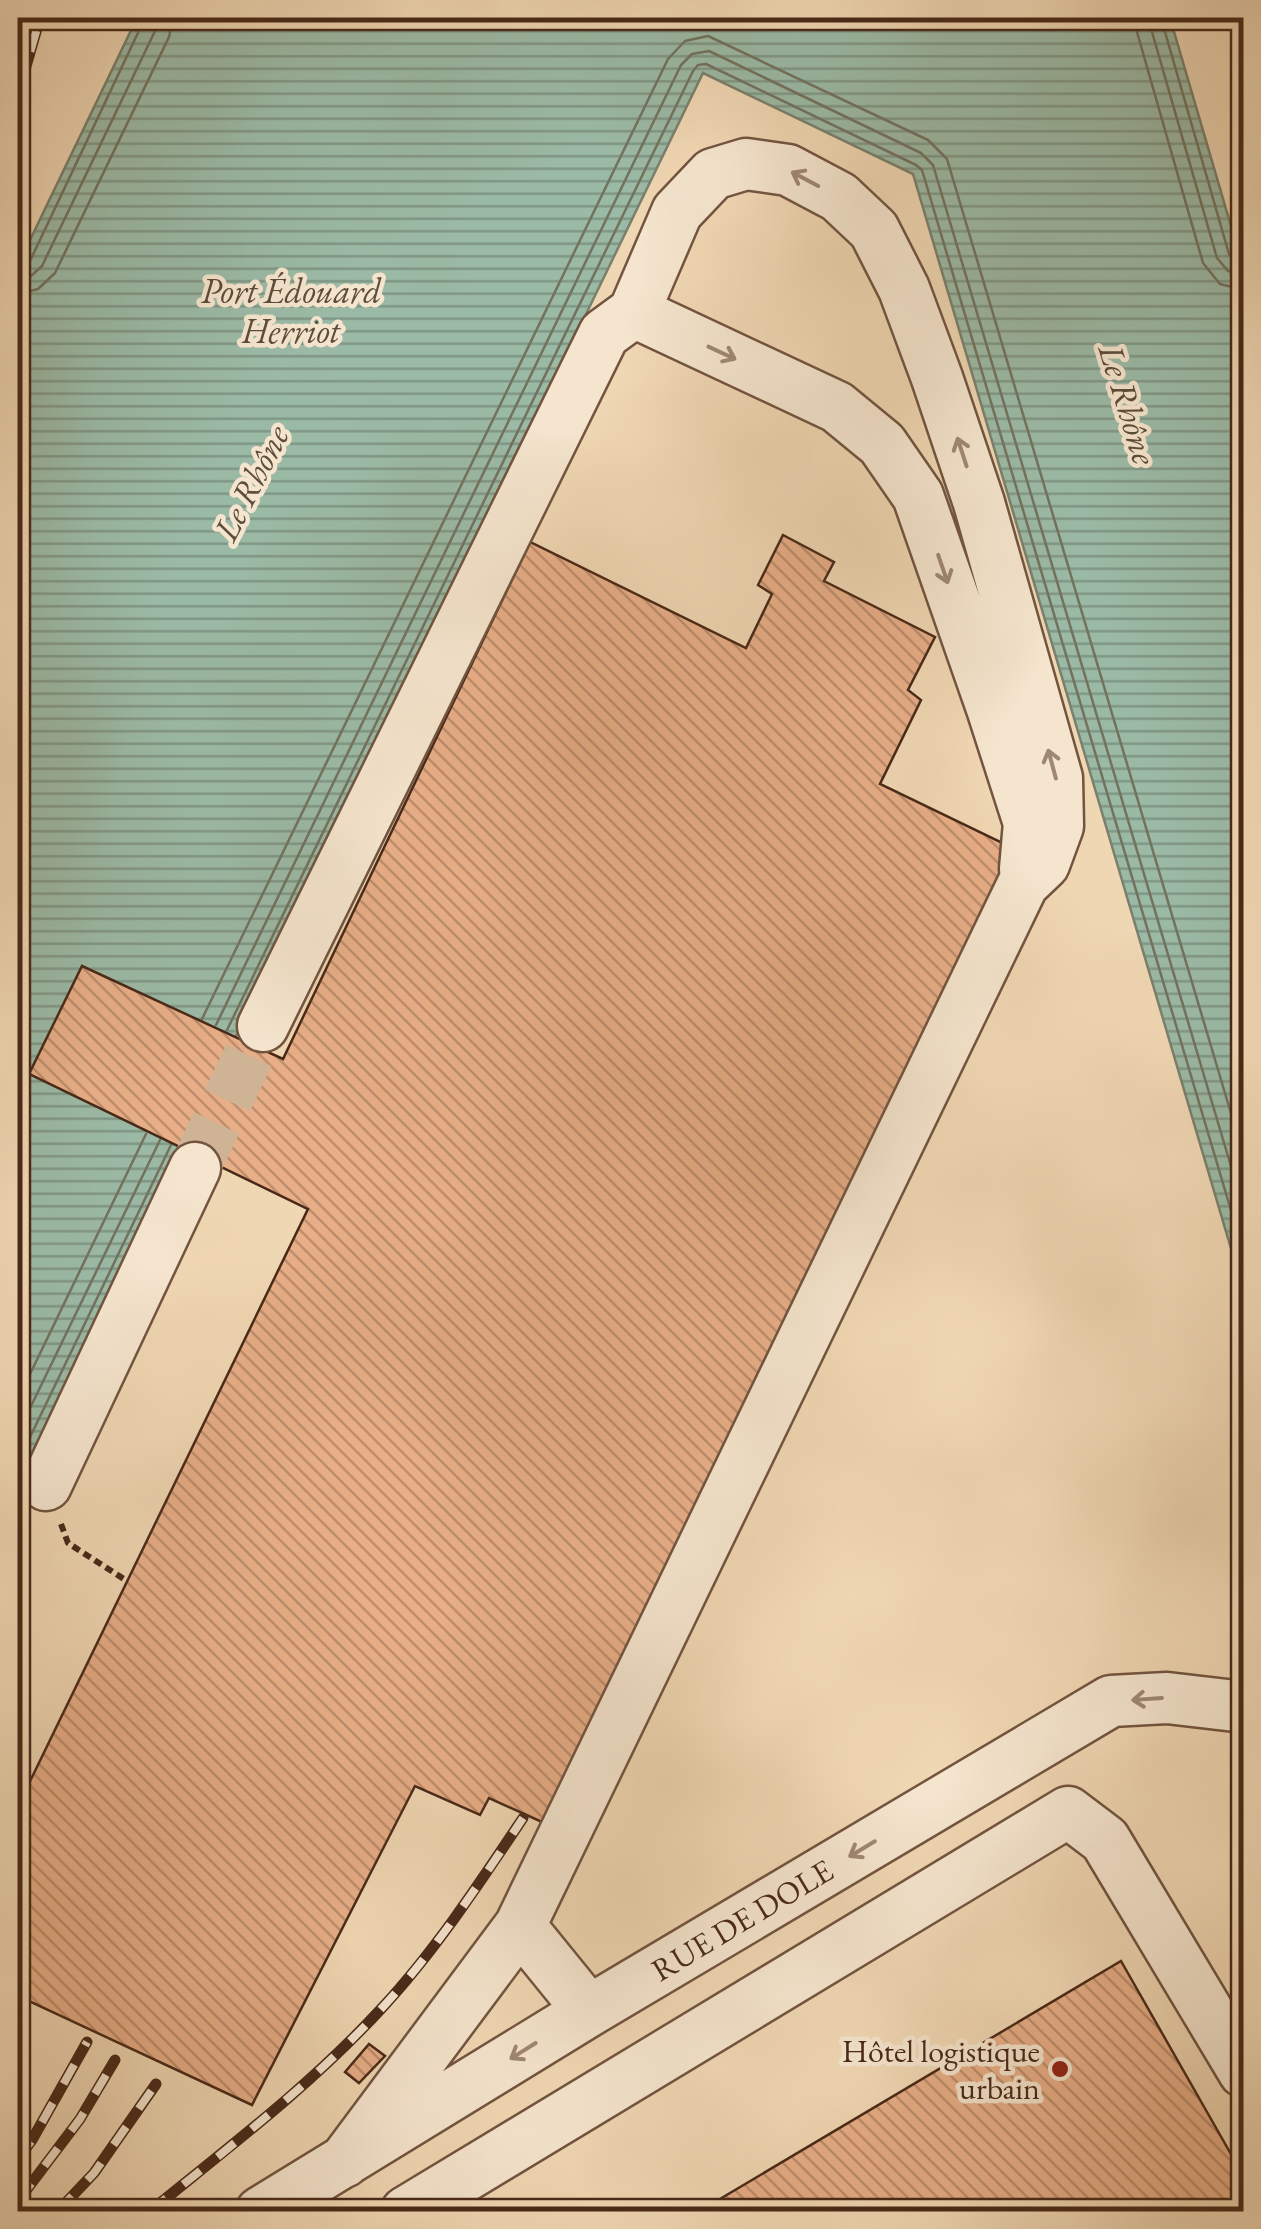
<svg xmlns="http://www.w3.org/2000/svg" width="1261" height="2229" font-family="'EB Garamond',serif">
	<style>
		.water { fill: url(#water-rules); stroke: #7a806d; stroke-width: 2.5 }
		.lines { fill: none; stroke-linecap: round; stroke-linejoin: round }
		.shore { stroke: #72725f; stroke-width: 2.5 }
		.building { fill: url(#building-back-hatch); stroke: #482918; stroke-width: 2.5 }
		.minor-tunnel { stroke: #ceb494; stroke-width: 50; stroke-dasharray: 50 25; stroke-linecap: butt }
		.minor-casing { stroke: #72543f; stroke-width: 55 }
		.path { stroke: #482918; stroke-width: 6; stroke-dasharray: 8 5; stroke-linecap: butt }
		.minor { stroke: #f5e5ce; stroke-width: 50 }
		.rail-casing { stroke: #482918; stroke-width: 11 }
		.rail { stroke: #f5e5ce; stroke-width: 8; stroke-dasharray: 22; stroke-linecap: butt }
		.oneway { stroke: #9e8773 }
		.poi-dot { fill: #8f2418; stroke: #f5e5ce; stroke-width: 4 }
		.labels { text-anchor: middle; stroke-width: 9; stroke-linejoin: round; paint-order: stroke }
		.street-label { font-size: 32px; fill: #482918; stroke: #f5e5ce }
		.poi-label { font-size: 32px; fill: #482918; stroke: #f5e5ce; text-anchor: end }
		.water-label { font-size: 35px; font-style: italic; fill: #5d4d3c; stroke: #f5e5ce }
	</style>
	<defs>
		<pattern id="water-rules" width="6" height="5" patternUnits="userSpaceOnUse" patternTransform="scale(2.5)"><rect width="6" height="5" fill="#9bbaa6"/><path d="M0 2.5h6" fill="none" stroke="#809786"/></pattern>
		<pattern id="building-back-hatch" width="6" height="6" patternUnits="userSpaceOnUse" patternTransform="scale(2.5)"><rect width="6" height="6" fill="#e8ae87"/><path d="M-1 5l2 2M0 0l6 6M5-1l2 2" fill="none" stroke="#be8e6d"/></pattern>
	</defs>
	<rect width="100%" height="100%" fill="#f0d7b3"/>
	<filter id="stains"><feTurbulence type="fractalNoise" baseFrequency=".002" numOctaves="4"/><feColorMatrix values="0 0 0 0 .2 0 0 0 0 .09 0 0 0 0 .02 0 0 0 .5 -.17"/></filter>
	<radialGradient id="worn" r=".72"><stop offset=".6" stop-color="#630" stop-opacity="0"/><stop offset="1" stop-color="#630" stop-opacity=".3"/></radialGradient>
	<path class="water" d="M 137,18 L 1170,18 L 1243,267 L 1243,1289 L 913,174 L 703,73 L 18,1485 L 18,265 Z"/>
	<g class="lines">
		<path class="shore" d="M 1133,18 L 1203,263 L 1220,284 L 1244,290
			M 1148,18 L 1217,258 L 1228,271 L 1244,275
			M 1161,18 L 1229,254 L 1235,260 L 1244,262
			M 18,266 L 26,265 L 31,259 L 145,18
			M 18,279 L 31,276 L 42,266 L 155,31 L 158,18
			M 18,294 L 38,289 L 55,273 L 169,37 L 173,18
			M 202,1019 L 668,59 L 685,41 L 708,36 L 928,140 L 947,159 L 1244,1157
			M 216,1025 L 681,65 L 692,54 L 709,51 L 921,153 L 933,165 L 1244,1210
			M 227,1030 L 693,71 L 698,65 L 706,64 L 916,165 L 922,170 L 1244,1254
			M 18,1399 L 146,1134
			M 18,1433 L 160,1140
			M 18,1462 L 171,1145"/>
	</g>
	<path class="building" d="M 783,535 L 834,562 L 824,581 L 935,637 L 908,690 L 921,700 L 880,784 L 1013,848 L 542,1822 L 489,1798 L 480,1815 L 415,1786 L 252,2105 L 18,1996 L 18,1806 L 308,1209 L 29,1074 L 82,966 L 283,1059 L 530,542 L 746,648 L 772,594 L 758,585 Z
		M 1121,1961 L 1244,2177 L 1244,2212 L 698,2212 Z
		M 369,2044 L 385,2056 L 359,2083 L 345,2072 Z"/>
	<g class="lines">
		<path class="minor-tunnel" d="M 195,1168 L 263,1026"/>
		<g class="minor-casing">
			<path id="minor" d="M 634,312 L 837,407 L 882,444 L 918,496 L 993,711 L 1029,823 L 1025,869
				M 263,1026 L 604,334 L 634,312 L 677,212 L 713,174 L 746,164 L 788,170 L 839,197 L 874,230 L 904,289 L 937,378 L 979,503 L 1057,778 L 1058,826 L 1044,864 L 1023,884 L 520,1926 L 344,2162
				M 46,1485 L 195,1168
				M 520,1926 L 589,2011
				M 261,2212 L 589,2011 L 1111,1701 L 1167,1698 L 1244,1707
				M 406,2212 L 1068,1812 L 1105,1840 L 1244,2072"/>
		</g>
		<path class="path" d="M 61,1524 L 68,1543 L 127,1581"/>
		<use href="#minor" class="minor"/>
		<g class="rail-casing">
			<path id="rail" d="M 18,94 L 40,18
				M 18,2159 L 32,2140 L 87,2042
				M 18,2201 L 80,2119 L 115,2060
				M 57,2212 L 94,2173 L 156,2084
				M 149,2212 C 229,2147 311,2085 381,2009 C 435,1951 479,1884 523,1818"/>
		</g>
		<use href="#rail" class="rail"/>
	</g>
	<defs><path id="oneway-shaft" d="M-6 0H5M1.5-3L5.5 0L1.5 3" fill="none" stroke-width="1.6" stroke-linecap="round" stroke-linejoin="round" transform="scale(2.5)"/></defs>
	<g class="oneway">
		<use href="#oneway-shaft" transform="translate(805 179) rotate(-152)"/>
		<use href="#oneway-shaft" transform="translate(722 353) rotate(25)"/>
		<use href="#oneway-shaft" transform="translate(962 452) rotate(-108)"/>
		<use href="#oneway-shaft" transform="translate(943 569) rotate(71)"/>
		<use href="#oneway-shaft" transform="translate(1052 764) rotate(-105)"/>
		<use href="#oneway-shaft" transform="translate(1147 1699) rotate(176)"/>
		<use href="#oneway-shaft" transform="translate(862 1849) rotate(149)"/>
		<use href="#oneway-shaft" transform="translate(523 2051) rotate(148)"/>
	</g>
	<circle class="poi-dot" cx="1060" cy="2069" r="10"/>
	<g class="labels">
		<g class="street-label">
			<text transform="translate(742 1920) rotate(-31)" y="11">RUE DE DOLE</text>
		</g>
		<g class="poi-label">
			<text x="1040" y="2062">Hôtel logistique<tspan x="1040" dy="37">urbain</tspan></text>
		</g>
		<g class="water-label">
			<text x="291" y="303">Port Édouard<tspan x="291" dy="40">Herriot</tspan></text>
			<text transform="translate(1128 404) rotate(73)" y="12">Le Rhône</text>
			<text transform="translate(251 483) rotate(-63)" y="12">Le Rhône</text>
		</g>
	</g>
	<rect width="1261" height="2229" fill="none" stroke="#f0d7b3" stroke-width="60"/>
	<rect x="20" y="20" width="1221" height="2189" fill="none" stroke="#482918" stroke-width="5"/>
	<rect x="30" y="30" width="1201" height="2169" fill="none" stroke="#482918" stroke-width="2.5"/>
	<rect width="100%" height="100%" filter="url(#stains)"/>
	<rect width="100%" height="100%" fill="url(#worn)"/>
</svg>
